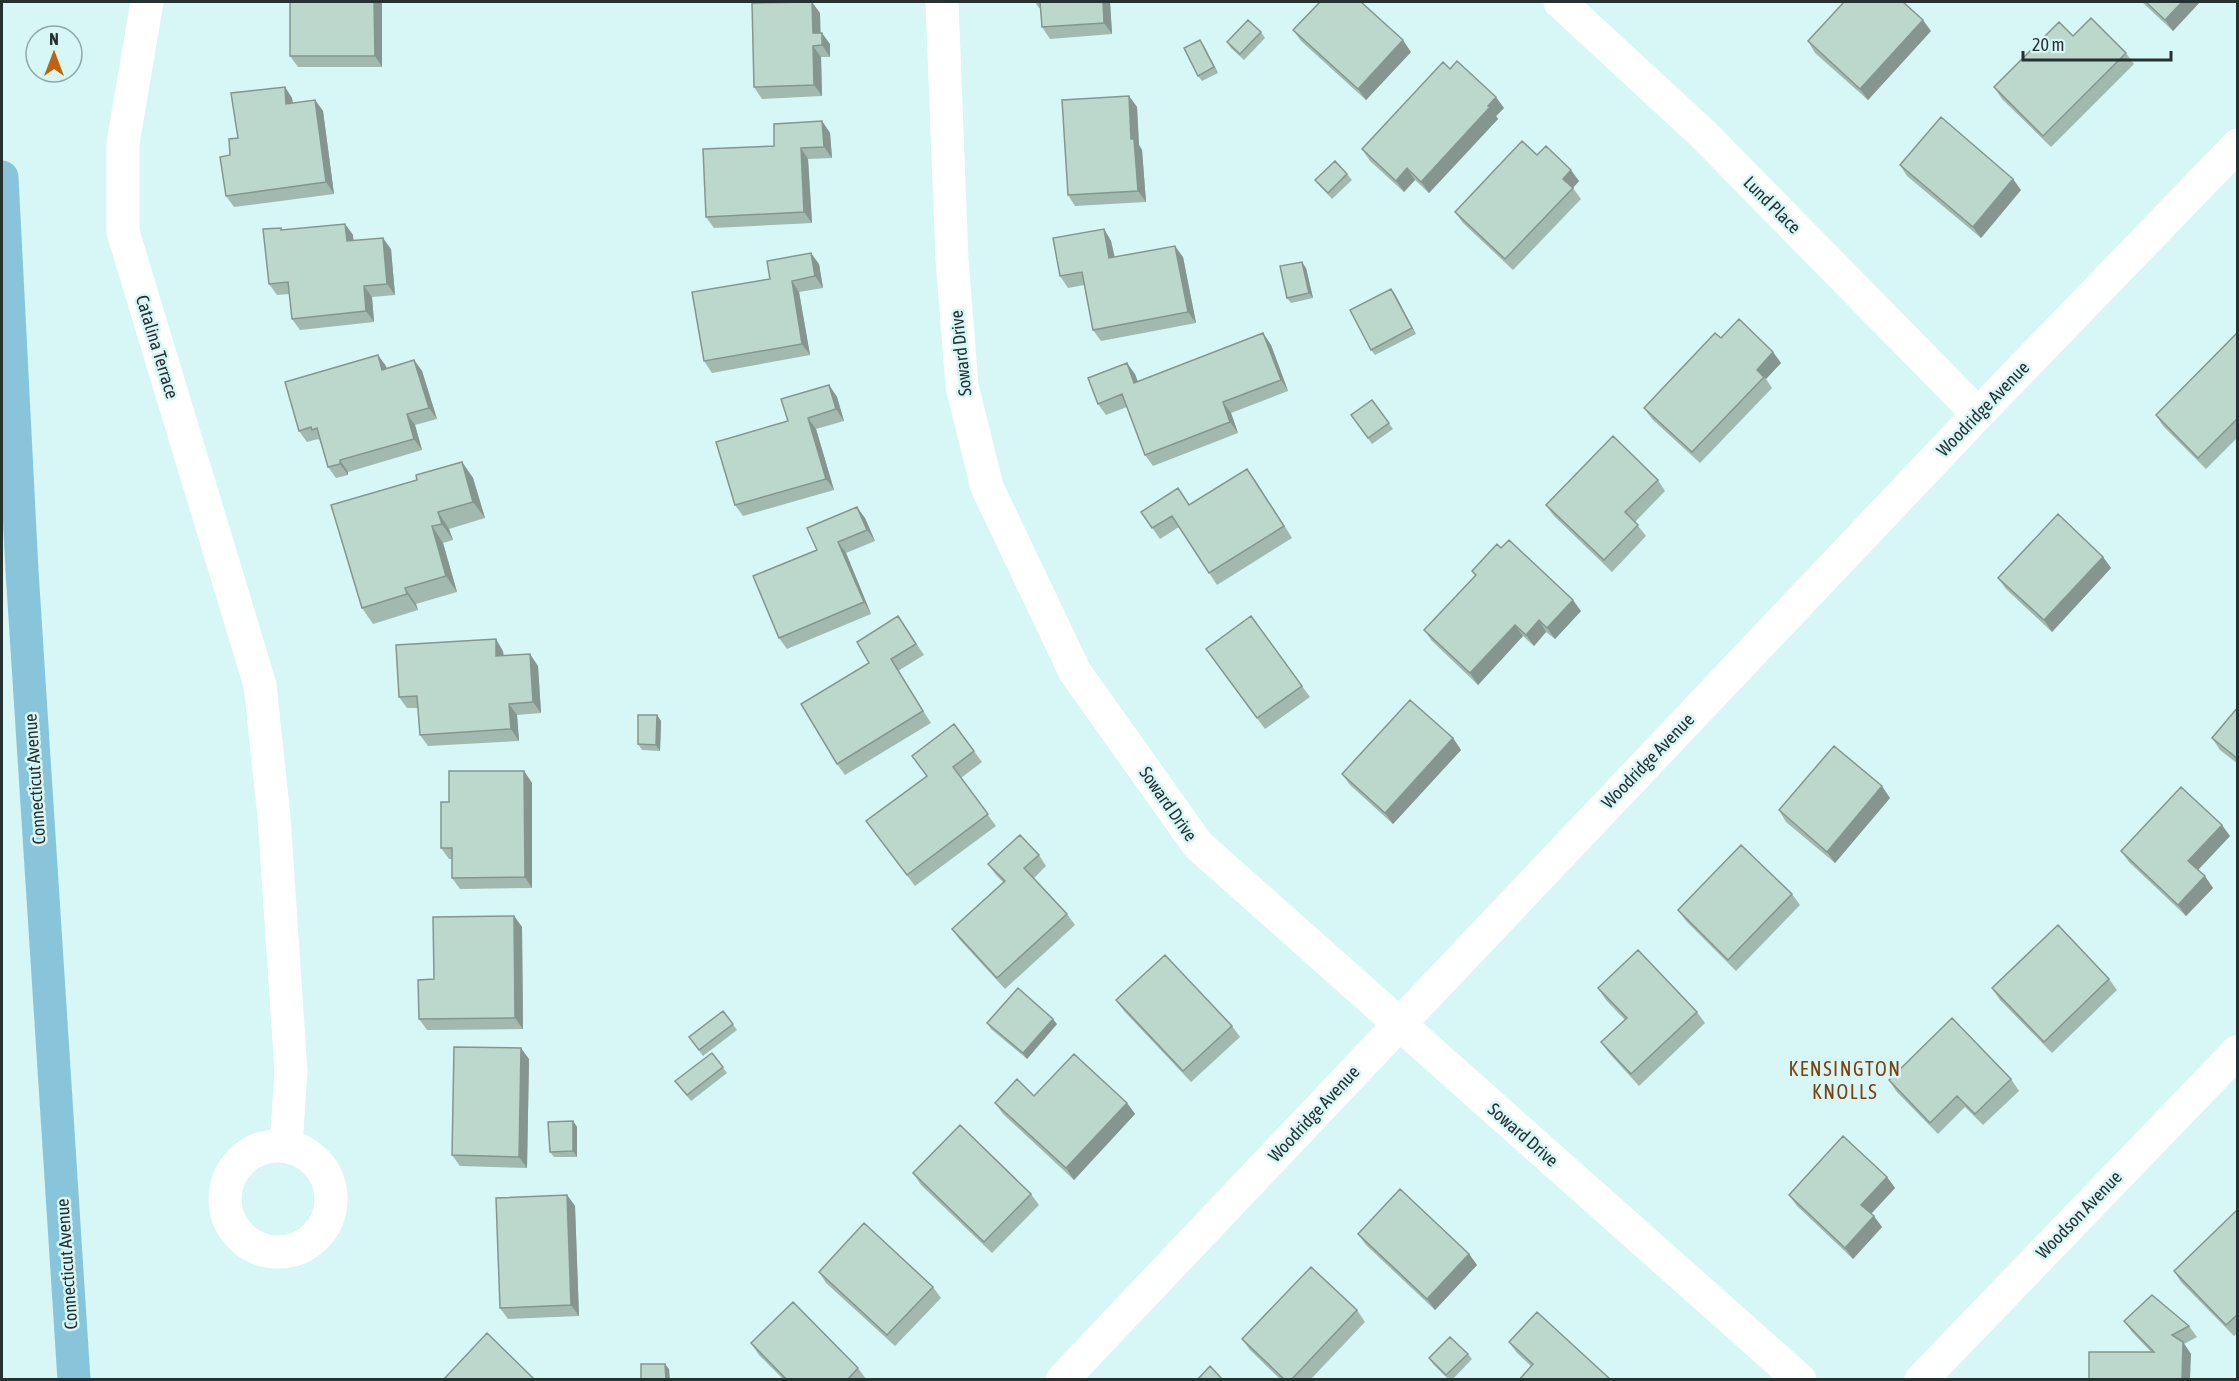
<svg xmlns="http://www.w3.org/2000/svg" width="2239" height="1381" font-family="'Asap Condensed',sans-serif">
	<style>
		.lines { fill: none; stroke-linecap: round; stroke-linejoin: round }
		.street { stroke: #fff; stroke-width: 33 }
		.primary { stroke: #88c5da; stroke-width: 33 }
		.wall { fill: #a2b9af }
		.shaded-wall { fill: #84968f }
		.building { fill: #bcd7cc; stroke: #84968f; stroke-width: 1.5 }
		.labels { text-anchor: middle; stroke-width: 5; stroke-linejoin: round; paint-order: stroke }
		.street-label { font-size: 18px; fill: #263132; stroke: #d7f6f6 }
		.neighbourhood-label { font-size: 20px; letter-spacing: 1.5px; fill: #7a400d; stroke: #d7f6f6 }
	</style>
	<rect width="100%" height="100%" fill="#d7f6f6"/>
	<g class="lines">
		<path class="street" d="M 147,2 L 123,143 L 123,232 L 260,685 L 274,817 L 291,1071 L 286,1146
			M 942,2 L 952,260 L 962,386 L 987,487 L 1075,672 L 1198,845 L 1800,1380
			M 1560,2 L 1703,134 L 1978,414
			M225 1199a53 53 0 1 1 106 0a53 53 0 1 1-106 0Z
			M 1062,1380 L 1978,414 L 2238,145
			M 1921,1380 L 2238,1051"/>
		<path class="primary" d="M 2,177 L 22,571 L 74,1380"/>
	</g>
	<path class="wall" d="M 382,2 L 382,67 L 298,67 L 290,56 Z
		M 1035,2 L 1110,2 L 1112,34 L 1050,39 L 1042,27 L 1041,8 L 1039,8 Z
		M 2142,2 L 2200,2 L 2173,31 Z
		M 820,13 L 820,33 L 830,44 L 830,57 L 821,57 L 822,96 L 762,99 L 754,87 Z
		M 1293,30 L 1411,52 L 1366,100 L 1301,41 Z
		M 1931,31 L 1868,100 L 1815,53 L 1808,41 Z
		M 1261,32 L 1265,38 L 1244,60 L 1231,48 L 1227,42 Z
		M 2073,36 L 2126,53 L 2134,64 L 2051,147 L 2002,99 L 1994,87 Z
		M 1204,46 L 1218,73 L 1202,81 L 1198,76 Z
		M 1450,69 L 1504,108 L 1496,116 L 1498,119 L 1429,193 L 1415,180 L 1404,192 L 1370,161 L 1362,149 Z
		M 285,87 L 292,98 L 293,103 L 315,100 L 323,111 L 334,194 L 234,207 L 226,196 L 230,155 L 238,138 Z
		M 1129,96 L 1137,107 L 1139,145 L 1142,150 L 1146,202 L 1075,206 L 1068,195 Z
		M 822,121 L 830,133 L 832,158 L 808,159 L 812,223 L 714,228 L 706,217 Z
		M 1537,155 L 1579,181 L 1573,188 L 1581,199 L 1513,270 L 1463,223 L 1455,212 Z
		M 1900,165 L 2021,190 L 1981,238 L 1907,176 Z
		M 1347,174 L 1352,180 L 1332,199 L 1319,185 L 1315,180 Z
		M 345,224 L 353,235 L 353,240 L 391,249 L 395,295 L 372,297 L 374,322 L 300,330 L 292,319 L 290,294 L 277,295 L 269,284 L 281,228 L 282,230 Z
		M 1104,229 L 1111,241 L 1115,257 L 1183,257 L 1196,323 L 1101,341 L 1093,330 L 1084,285 L 1068,288 L 1060,276 Z
		M 819,264 L 823,288 L 799,292 L 810,355 L 712,373 L 704,361 L 770,279 Z
		M 1306,268 L 1313,298 L 1291,303 L 1287,298 Z
		M 1391,289 L 1416,334 L 1375,355 L 1371,350 Z
		M 1263,333 L 1271,345 L 1288,391 L 1231,413 L 1238,433 L 1153,466 L 1145,455 L 1127,407 L 1106,415 L 1098,404 L 1135,374 L 1138,382 Z
		M 2238,333 L 2238,437 L 2206,469 L 2163,426 L 2156,415 Z
		M 1721,338 L 1773,352 L 1781,363 L 1766,379 L 1772,388 L 1700,463 L 1652,419 L 1644,408 Z
		M 378,355 L 386,368 L 414,360 L 422,371 L 437,419 L 415,425 L 422,450 L 348,472 L 348,475 L 336,478 L 328,467 L 320,441 L 318,439 L 307,442 L 299,431 Z
		M 829,385 L 837,397 L 844,421 L 816,429 L 834,490 L 743,516 L 735,505 Z
		M 1372,400 L 1393,429 L 1372,444 L 1351,415 Z
		M 462,462 L 473,478 L 485,518 L 449,529 L 453,540 L 443,543 L 457,592 L 416,604 L 418,610 L 373,624 L 362,608 L 417,480 Z
		M 1255,480 L 1292,538 L 1217,585 L 1179,527 L 1160,539 L 1141,512 L 1190,505 Z
		M 1658,480 L 1665,491 L 1635,522 L 1646,536 L 1612,572 L 1554,516 L 1546,505 Z
		M 865,518 L 875,541 L 846,553 L 871,614 L 787,649 L 779,638 L 817,550 Z
		M 2103,557 L 2111,568 L 2052,632 L 2006,589 L 1998,578 Z
		M 1472,571 L 1581,611 L 1555,639 L 1546,632 L 1534,646 L 1523,636 L 1478,685 L 1432,641 L 1424,630 L 1475,576 Z
		M 1251,616 L 1310,697 L 1265,729 L 1206,649 Z
		M 906,628 L 924,655 L 898,671 L 931,723 L 845,775 L 837,764 L 869,663 Z
		M 503,651 L 504,656 L 538,666 L 541,713 L 517,715 L 519,741 L 428,746 L 420,735 L 418,708 L 407,708 L 399,697 Z
		M 2238,707 L 2238,764 L 2220,750 L 2212,738 Z
		M 657,715 L 661,721 L 660,751 L 642,750 L 638,744 Z
		M 1453,738 L 1461,750 L 1393,824 L 1350,785 L 1342,774 Z
		M 974,751 L 982,762 L 961,778 L 996,826 L 915,886 L 866,821 Z
		M 524,771 L 532,783 L 532,888 L 460,889 L 452,878 L 452,859 L 449,859 L 441,848 L 449,802 Z
		M 1890,798 L 1835,863 L 1786,822 L 1779,810 Z
		M 2230,836 L 2198,870 L 2213,888 L 2186,916 L 2129,862 L 2121,851 Z
		M 1039,855 L 1046,866 L 1034,878 L 1067,914 L 1075,925 L 1005,989 L 960,940 L 952,929 L 1003,882 L 996,875 L 988,864 Z
		M 1792,894 L 1800,905 L 1736,971 L 1686,921 L 1678,910 Z
		M 514,916 L 522,927 L 523,1029 L 427,1030 L 419,1019 L 434,979 Z
		M 2109,979 L 2117,990 L 2052,1053 L 2000,1000 L 1992,988 Z
		M 1598,988 L 1697,1012 L 1705,1023 L 1639,1086 L 1609,1053 L 1601,1042 L 1625,1020 L 1606,1000 Z
		M 1116,1000 L 1232,1026 L 1240,1037 L 1191,1082 L 1124,1011 Z
		M 723,1011 L 737,1030 L 703,1056 L 689,1037 Z
		M 987,1023 L 1057,1024 L 1027,1059 L 991,1029 Z
		M 712,1053 L 727,1073 L 691,1101 L 675,1081 Z
		M 529,1059 L 527,1168 L 460,1166 L 452,1155 Z
		M 2011,1079 L 2019,1091 L 1983,1125 L 1965,1107 L 1938,1134 L 1896,1091 L 1889,1080 Z
		M 1034,1096 L 1127,1103 L 1135,1114 L 1074,1180 L 1003,1114 L 995,1103 Z
		M 573,1121 L 577,1127 L 577,1157 L 554,1157 L 550,1152 Z
		M 913,1173 L 1031,1194 L 1039,1205 L 992,1253 L 921,1185 Z
		M 1887,1177 L 1895,1188 L 1871,1214 L 1882,1227 L 1853,1259 L 1797,1206 L 1789,1195 Z
		M 567,1195 L 575,1206 L 579,1316 L 508,1319 L 500,1308 Z
		M 2238,1213 L 2238,1333 L 2234,1336 L 2181,1282 L 2174,1271 Z
		M 1358,1234 L 1469,1254 L 1477,1265 L 1435,1310 L 1366,1245 Z
		M 819,1272 L 933,1287 L 941,1298 L 895,1346 L 826,1283 Z
		M 1357,1310 L 1365,1322 L 1310,1380 L 1281,1380 L 1250,1350 L 1242,1339 Z
		M 2124,1321 L 2189,1326 L 2197,1337 L 2184,1344 L 2191,1354 L 2151,1352 L 2132,1332 Z
		M 1509,1342 L 1611,1380 L 1531,1366 L 1517,1353 Z
		M 751,1343 L 858,1368 L 866,1379 L 784,1380 L 759,1355 Z
		M 1468,1354 L 1472,1359 L 1452,1380 L 1449,1380 L 1433,1364 L 1429,1358 Z"/>
	<path class="shaded-wall" d="M 374,2 L 382,2 L 382,67 L 375,56 Z
		M 812,2 L 820,13 L 821,44 L 813,33 Z
		M 1103,2 L 1110,2 L 1112,34 L 1104,23 Z
		M 2182,2 L 2200,2 L 2173,31 L 2165,20 Z
		M 1923,20 L 1931,31 L 1868,100 L 1860,89 Z
		M 822,33 L 830,44 L 830,57 L 822,45 Z
		M 1200,40 L 1204,46 L 1218,73 L 1214,67 Z
		M 1403,40 L 1411,52 L 1366,100 L 1358,89 Z
		M 813,46 L 821,57 L 822,96 L 814,85 Z
		M 285,87 L 292,98 L 294,115 L 286,104 Z
		M 1129,96 L 1137,107 L 1139,145 L 1142,150 L 1146,202 L 1138,191 L 1131,139 Z
		M 1496,97 L 1504,108 L 1496,116 L 1498,119 L 1429,193 L 1421,182 Z
		M 315,100 L 323,111 L 334,194 L 326,182 Z
		M 822,121 L 830,133 L 832,158 L 824,147 Z
		M 801,148 L 808,159 L 812,223 L 804,212 Z
		M 1407,168 L 1415,180 L 1404,192 L 1396,181 Z
		M 1571,170 L 1579,181 L 1571,190 L 1563,179 Z
		M 2013,179 L 2021,190 L 1981,238 L 1973,227 Z
		M 345,224 L 353,235 L 355,252 L 347,241 Z
		M 1104,229 L 1111,241 L 1117,270 L 1109,258 Z
		M 383,238 L 391,249 L 395,295 L 387,284 Z
		M 1175,246 L 1183,257 L 1196,323 L 1188,312 Z
		M 811,253 L 819,264 L 823,288 L 815,276 Z
		M 1302,262 L 1306,268 L 1313,298 L 1309,293 Z
		M 792,281 L 799,292 L 810,355 L 802,344 Z
		M 364,286 L 372,297 L 374,322 L 366,311 Z
		M 1391,289 L 1395,294 L 1416,334 L 1412,328 Z
		M 1263,333 L 1271,345 L 1288,391 L 1281,380 Z
		M 1773,352 L 1781,363 L 1766,379 L 1757,370 Z
		M 378,355 L 386,366 L 390,381 L 382,370 Z
		M 414,360 L 422,371 L 437,419 L 429,408 Z
		M 1127,363 L 1135,374 L 1142,394 L 1134,383 Z
		M 829,385 L 837,397 L 844,421 L 836,409 Z
		M 1223,402 L 1231,413 L 1238,433 L 1230,422 Z
		M 407,414 L 415,425 L 422,450 L 414,439 Z
		M 808,418 L 816,429 L 834,490 L 826,479 Z
		M 340,460 L 348,472 L 348,475 L 340,464 Z
		M 462,462 L 473,478 L 485,518 L 473,502 Z
		M 1247,469 L 1255,480 L 1292,538 L 1284,526 Z
		M 857,507 L 865,518 L 875,541 L 867,530 Z
		M 438,512 L 449,529 L 453,540 L 442,524 Z
		M 432,526 L 443,543 L 457,592 L 446,576 Z
		M 838,542 L 846,553 L 871,614 L 864,602 Z
		M 2103,557 L 2111,568 L 2052,632 L 2044,620 Z
		M 405,588 L 416,604 L 418,610 L 407,594 Z
		M 1573,600 L 1581,611 L 1555,639 L 1547,628 Z
		M 1539,620 L 1546,632 L 1534,646 L 1526,635 Z
		M 1515,625 L 1523,636 L 1478,685 L 1470,673 Z
		M 496,639 L 503,651 L 504,667 L 496,656 Z
		M 530,654 L 538,666 L 541,713 L 533,702 Z
		M 509,704 L 517,715 L 519,741 L 511,729 Z
		M 657,715 L 661,721 L 660,751 L 656,745 Z
		M 1453,738 L 1461,750 L 1393,824 L 1385,813 Z
		M 524,771 L 532,783 L 532,888 L 525,877 Z
		M 1882,786 L 1890,798 L 1835,863 L 1827,852 Z
		M 2222,825 L 2230,836 L 2196,872 L 2188,861 Z
		M 2205,876 L 2213,888 L 2186,916 L 2178,905 Z
		M 514,916 L 522,927 L 523,1029 L 515,1018 Z
		M 1053,1019 L 1057,1024 L 1027,1059 L 1023,1053 Z
		M 521,1048 L 529,1059 L 527,1168 L 519,1157 Z
		M 1127,1103 L 1135,1114 L 1074,1180 L 1066,1168 Z
		M 573,1121 L 577,1127 L 577,1157 L 573,1151 Z
		M 1887,1177 L 1895,1188 L 1869,1216 L 1861,1205 Z
		M 567,1195 L 575,1206 L 579,1316 L 571,1305 Z
		M 1874,1216 L 1882,1227 L 1853,1259 L 1845,1248 Z
		M 1469,1254 L 1477,1265 L 1435,1310 L 1427,1299 Z
		M 2183,1342 L 2191,1354 L 2190,1380 L 2182,1380 Z
		M 665,1364 L 669,1369 L 670,1380 L 666,1380 Z"/>
	<path class="building" d="M 290,2 L 374,2 L 375,56 L 290,56 Z
		M 812,2 L 813,33 L 822,33 L 822,45 L 813,46 L 814,85 L 754,87 L 752,3 Z
		M 1040,2 L 1103,2 L 1104,23 L 1042,27 Z
		M 1320,2 L 1361,2 L 1403,40 L 1358,89 L 1293,30 Z
		M 1844,2 L 1903,2 L 1923,20 L 1860,89 L 1808,41 Z
		M 2146,2 L 2182,2 L 2165,20 Z
		M 2091,18 L 2126,53 L 2043,136 L 1994,87 L 2059,22 L 2073,36 Z
		M 1248,20 L 1261,32 L 1240,54 L 1227,42 Z
		M 1200,40 L 1214,67 L 1198,76 L 1184,48 Z
		M 1457,61 L 1496,97 L 1488,106 L 1490,107 L 1421,182 L 1407,168 L 1396,181 L 1362,149 L 1443,62 L 1450,69 Z
		M 285,87 L 286,104 L 315,100 L 326,182 L 226,196 L 220,157 L 230,155 L 229,139 L 238,138 L 231,93 Z
		M 1129,96 L 1131,139 L 1134,139 L 1138,191 L 1068,195 L 1062,100 Z
		M 1941,117 L 2013,179 L 1973,227 L 1900,165 Z
		M 822,121 L 824,147 L 801,148 L 804,212 L 706,217 L 703,149 L 774,146 L 774,124 Z
		M 1522,141 L 1537,155 L 1546,146 L 1571,170 L 1563,179 L 1573,188 L 1505,259 L 1455,212 Z
		M 1335,161 L 1347,174 L 1328,193 L 1315,180 Z
		M 345,224 L 347,241 L 383,238 L 387,284 L 364,286 L 366,311 L 292,319 L 288,282 L 269,284 L 263,229 L 281,228 L 281,230 Z
		M 1104,229 L 1109,258 L 1175,246 L 1188,312 L 1093,330 L 1082,272 L 1060,276 L 1053,238 Z
		M 811,253 L 815,276 L 792,281 L 802,344 L 704,361 L 692,292 L 770,279 L 767,261 Z
		M 1302,262 L 1309,293 L 1287,298 L 1280,266 Z
		M 1391,289 L 1412,328 L 1371,350 L 1350,310 Z
		M 1739,319 L 1773,352 L 1757,370 L 1764,377 L 1692,452 L 1644,408 L 1715,333 L 1721,338 Z
		M 1263,333 L 1281,380 L 1223,402 L 1230,422 L 1145,455 L 1122,394 L 1098,404 L 1088,378 L 1127,363 L 1134,383 Z
		M 2237,333 L 2238,333 L 2238,418 L 2198,458 L 2156,415 Z
		M 378,355 L 382,370 L 414,360 L 429,408 L 407,414 L 414,439 L 340,460 L 340,464 L 328,467 L 317,428 L 312,430 L 311,427 L 299,431 L 285,382 Z
		M 829,385 L 836,409 L 808,418 L 826,479 L 735,505 L 716,442 L 788,421 L 781,399 Z
		M 1372,400 L 1389,423 L 1368,438 L 1351,415 Z
		M 1613,436 L 1658,480 L 1625,512 L 1638,525 L 1604,560 L 1546,505 Z
		M 462,462 L 473,502 L 438,512 L 442,524 L 432,526 L 446,576 L 405,588 L 407,594 L 362,608 L 331,505 L 417,480 L 416,475 Z
		M 1247,469 L 1284,526 L 1209,573 L 1172,516 L 1152,528 L 1141,512 L 1178,488 L 1189,505 Z
		M 857,507 L 867,530 L 838,542 L 864,602 L 779,638 L 753,576 L 817,550 L 807,528 Z
		M 2058,514 L 2103,557 L 2044,620 L 1998,578 Z
		M 1509,540 L 1573,600 L 1547,628 L 1539,620 L 1526,635 L 1515,625 L 1470,673 L 1424,630 L 1476,575 L 1472,571 L 1497,544 L 1501,548 Z
		M 898,616 L 916,644 L 891,659 L 923,711 L 837,764 L 801,704 L 869,663 L 857,642 Z
		M 1251,616 L 1302,686 L 1257,718 L 1206,649 Z
		M 496,639 L 496,656 L 530,654 L 533,702 L 509,704 L 511,729 L 420,735 L 417,696 L 399,697 L 396,645 Z
		M 1410,700 L 1453,738 L 1385,813 L 1342,774 Z
		M 2238,707 L 2238,759 L 2212,738 Z
		M 638,715 L 657,715 L 656,745 L 638,744 Z
		M 954,724 L 974,751 L 953,767 L 988,814 L 907,875 L 866,821 L 927,776 L 912,756 Z
		M 1834,746 L 1882,786 L 1827,852 L 1779,810 Z
		M 449,771 L 524,771 L 525,877 L 452,878 L 452,848 L 441,848 L 441,802 L 449,802 Z
		M 2181,787 L 2222,825 L 2188,861 L 2205,876 L 2178,905 L 2121,851 Z
		M 1020,835 L 1039,855 L 1024,868 L 1067,914 L 997,978 L 952,929 L 1005,881 L 988,864 Z
		M 1741,845 L 1792,894 L 1728,960 L 1678,910 Z
		M 514,916 L 515,1018 L 419,1019 L 418,980 L 434,979 L 433,917 Z
		M 2058,925 L 2109,979 L 2044,1042 L 1992,988 Z
		M 1638,950 L 1697,1012 L 1631,1074 L 1601,1042 L 1627,1018 L 1598,988 Z
		M 1165,955 L 1232,1026 L 1183,1071 L 1116,1000 Z
		M 1018,988 L 1053,1019 L 1023,1053 L 987,1023 Z
		M 723,1011 L 733,1024 L 699,1050 L 689,1037 Z
		M 1952,1018 L 2011,1079 L 1975,1114 L 1957,1096 L 1930,1123 L 1889,1080 Z
		M 454,1047 L 521,1048 L 519,1157 L 452,1155 Z
		M 712,1053 L 723,1067 L 687,1095 L 675,1081 Z
		M 1074,1054 L 1127,1103 L 1066,1168 L 995,1103 L 1017,1079 L 1034,1096 Z
		M 573,1121 L 573,1151 L 550,1152 L 548,1122 Z
		M 960,1125 L 1031,1194 L 984,1242 L 913,1173 Z
		M 1843,1136 L 1887,1177 L 1861,1205 L 1874,1216 L 1845,1248 L 1789,1195 Z
		M 1400,1189 L 1469,1254 L 1427,1299 L 1358,1234 Z
		M 567,1195 L 571,1305 L 500,1308 L 496,1198 Z
		M 2236,1211 L 2238,1213 L 2238,1314 L 2226,1325 L 2174,1271 Z
		M 864,1223 L 933,1287 L 887,1335 L 819,1272 Z
		M 1311,1267 L 1357,1310 L 1291,1380 L 1285,1380 L 1242,1339 Z
		M 2152,1295 L 2189,1326 L 2172,1335 L 2183,1342 L 2182,1380 L 2089,1380 L 2089,1352 L 2154,1352 L 2124,1321 Z
		M 793,1302 L 858,1368 L 847,1380 L 787,1380 L 751,1343 Z
		M 1537,1312 L 1611,1380 L 1519,1380 L 1533,1364 L 1509,1342 Z
		M 487,1333 L 535,1380 L 443,1380 Z
		M 1450,1337 L 1468,1354 L 1446,1375 L 1429,1358 Z
		M 641,1364 L 665,1364 L 666,1380 L 641,1380 Z
		M 1210,1366 L 1223,1380 L 1197,1380 Z"/>
	<g class="labels">
		<g class="street-label">
			<text transform="translate(1772 205) rotate(45)" y="6">Lund Place</text>
			<text transform="translate(157 347) rotate(73)" y="6">Catalina Terrace</text>
			<text transform="translate(961 353) rotate(-96)" y="6">Soward Drive</text>
			<text transform="translate(1983 409) rotate(-46)" y="6">Woodridge Avenue</text>
			<text transform="translate(1648 761) rotate(-46)" y="6">Woodridge Avenue</text>
			<text transform="translate(35 779) rotate(-94)" y="6">Connecticut Avenue</text>
			<text transform="translate(1168 804) rotate(55)" y="6">Soward Drive</text>
			<text transform="translate(1314 1114) rotate(-47)" y="6">Woodridge Avenue</text>
			<text transform="translate(1523 1135) rotate(41)" y="6">Soward Drive</text>
			<text transform="translate(2079 1215) rotate(-46)" y="6">Woodson Avenue</text>
			<text transform="translate(67 1264) rotate(-94)" y="6">Connecticut Avenue</text>
		</g>
		<g class="neighbourhood-label">
			<text x="1845" y="1076">KENSINGTON<tspan x="1845" dy="23">KNOLLS</tspan></text>
		</g>
	</g>
	<rect width="2239" height="1381" fill="none" stroke="#263132" stroke-width="6"/>
	<g transform="translate(54 54)"><circle r="28" fill="#d7f6f6" stroke="#90a7a8" stroke-width="1.5"/>
	<path d="M0-4.5L10 22L0 15L-10 22Z" fill="#bf640d"/>
	<text y="-9" font-size="16" font-weight="bold" text-anchor="middle" fill="#263132">N</text>
	</g>
	<path d="M2023 51v9h148v-9" fill="none" stroke="#263132" stroke-width="3"/>
	<text x="2032" y="51" font-size="18" fill="#263132" stroke="#d7f6f6" stroke-width="4.5" paint-order="stroke">20 m</text>
</svg>
